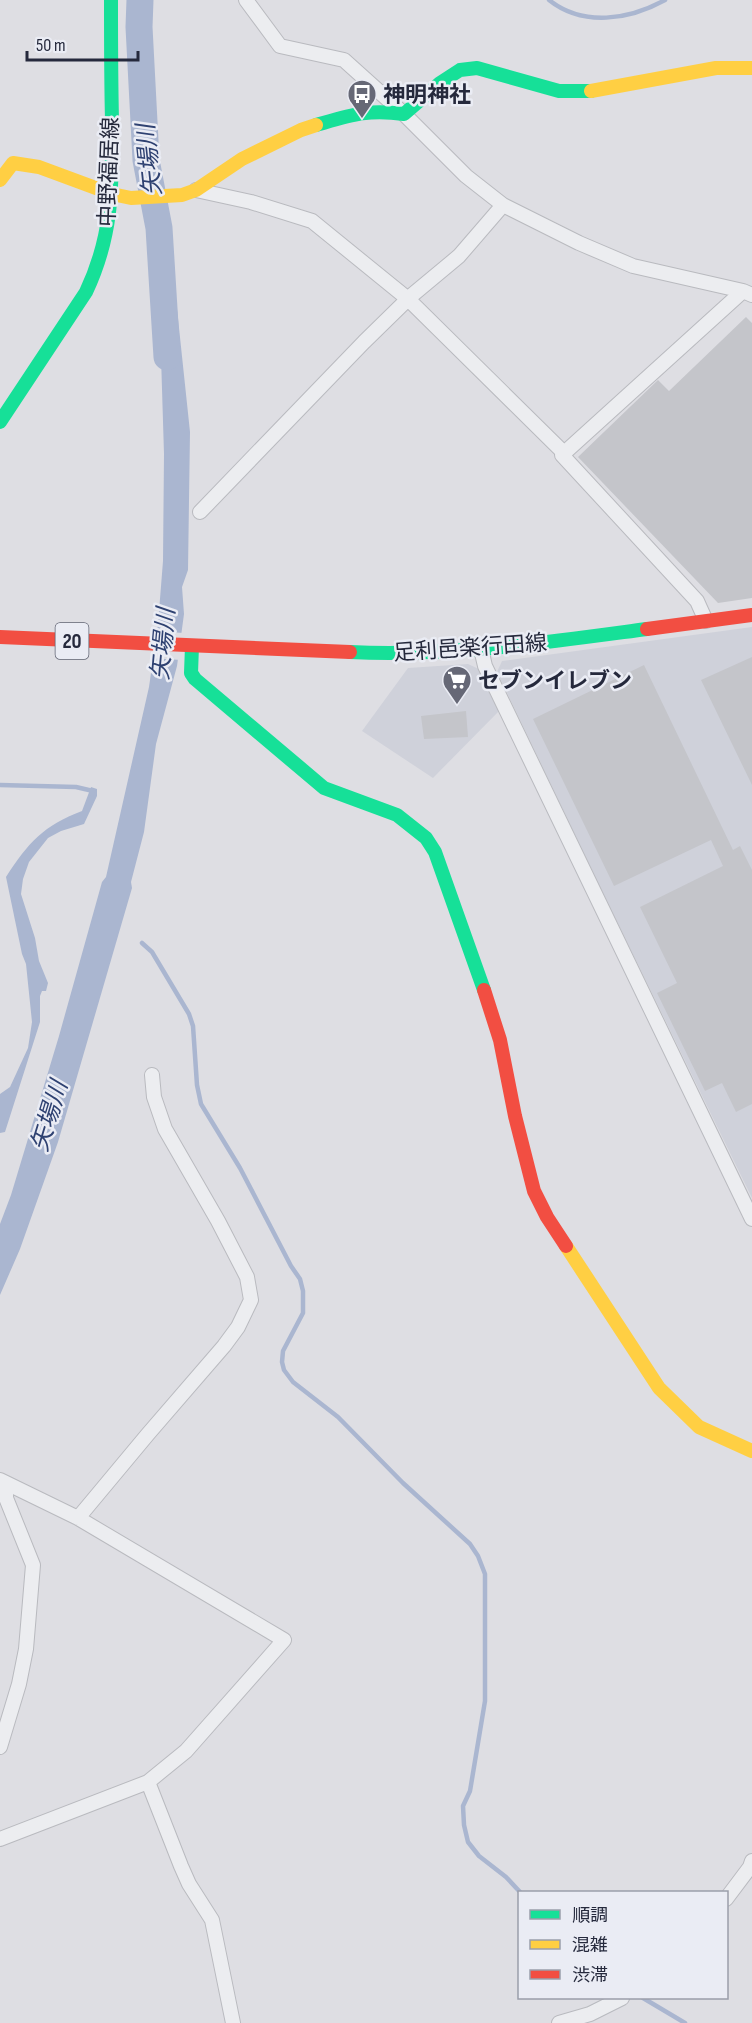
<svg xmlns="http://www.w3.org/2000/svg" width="752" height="2023" font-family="'Sofia Sans Condensed','Noto Sans JP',sans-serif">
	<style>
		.built { fill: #cfd1da }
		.water { fill: #aab6d0 }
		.pier { fill: #dedee3 }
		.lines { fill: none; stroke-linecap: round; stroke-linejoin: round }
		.stream { stroke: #aab6d0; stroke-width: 4.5 }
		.river { stroke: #aab6d0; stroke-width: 27 }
		.building { fill: #c4c5ca }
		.street-casing { stroke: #b9babf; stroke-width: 16 }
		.street { stroke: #ecedf0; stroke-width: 14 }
		.fast { stroke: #16e098; stroke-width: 14 }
		.slow { stroke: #ffcf43; stroke-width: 14 }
		.jam { stroke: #f24e42; stroke-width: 14 }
		.labels { text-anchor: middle; stroke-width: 5; stroke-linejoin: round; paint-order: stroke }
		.shield { fill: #eaecf4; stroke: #606473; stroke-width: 1.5 }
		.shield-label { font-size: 21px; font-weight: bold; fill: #25293c }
		.poi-label { font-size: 22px; font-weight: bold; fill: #25293c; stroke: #eaecf4; text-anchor: start }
		.street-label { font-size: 22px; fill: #25293c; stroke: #eaecf4 }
		.water-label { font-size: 24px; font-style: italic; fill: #2e4171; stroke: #eaecf4 }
	</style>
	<rect width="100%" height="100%" fill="#dedee3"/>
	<path class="built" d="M 752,627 L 752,1198 L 604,895 L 497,672 L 502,661 Z
		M 468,664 L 481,670 L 499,711 L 433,778 L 362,731 L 408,668 Z"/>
	<path class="water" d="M 177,309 L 190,432 L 188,570 L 182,587 L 184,614 L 177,666 L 156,744 L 144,832 L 131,882 L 132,888 L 58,1142 L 20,1249 L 0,1295 L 0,1224 L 11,1195 L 59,1036 L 102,882 L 106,877 L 149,687 L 158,624 L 163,561 L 164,454 L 160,324 Z
		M 91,787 L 97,789 L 97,796 L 84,824 L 61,831 L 48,838 L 29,862 L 23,879 L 21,894 L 35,938 L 39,961 L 48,983 L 46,991 L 42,991 L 40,996 L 40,1022 L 5,1132 L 0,1133 L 0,1094 L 10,1087 L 28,1048 L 32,1022 L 26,964 L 22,954 L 6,877 C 28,843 44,825 82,811 Z"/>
	<path class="pier" d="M 154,631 L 184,633 L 181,660 L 150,658 Z"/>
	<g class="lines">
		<path class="stream" d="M 549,0 C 583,27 629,20 665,0
			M 0,785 L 76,787 L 93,791 L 92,794
			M 142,943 L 152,952 L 189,1014 L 193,1026 L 197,1085 L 201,1104 L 240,1168 L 291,1266 L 300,1279 L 303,1291 L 303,1313 L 283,1351 L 282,1362 L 284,1370 L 293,1382 L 338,1417 L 403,1483 L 470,1544 L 478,1556 L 485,1574 L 485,1701 L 470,1791 L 463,1806 L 464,1825 L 468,1842 L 479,1856 L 506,1877 L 520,1892
			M 643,1998 L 685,2023"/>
		<path class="river" d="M 140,0 L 139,27 L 146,160 L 159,228 L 167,357"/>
	</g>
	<path class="building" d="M 746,317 L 752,323 L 752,598 L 718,603 L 578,457 L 658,380 L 669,391 Z
		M 752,657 L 752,785 L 701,680 Z
		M 644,665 L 733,850 L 740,846 L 752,870 L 752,1104 L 736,1112 L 722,1083 L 705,1091 L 657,993 L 677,983 L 640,907 L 723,866 L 711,840 L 614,886 L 533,719 Z
		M 466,711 L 468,737 L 424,739 L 421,716 Z"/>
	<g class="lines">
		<g class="street-casing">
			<path id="street" d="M 246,0 L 280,46 L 344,60 L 404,114 L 466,176 L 503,205 L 579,243 L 633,266 L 743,291 L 752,295
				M 196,190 L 251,202 L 312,221 L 408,299 L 564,453
				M 200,512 L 364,342 L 411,296 L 459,256 L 503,205
				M 706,621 L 697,601 L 562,455 L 743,291
				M 481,649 L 485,666 L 752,1219
				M 0,1480 L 78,1518 L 284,1640 L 186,1751 L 148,1782 L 0,1839
				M 78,1518 L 148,1434 L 224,1346 L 238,1327 L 251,1300 L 247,1277 L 218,1221 L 165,1129 L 154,1097 L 152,1075
				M 0,1747 L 19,1684 L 26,1649 L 33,1565 L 6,1498 L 6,1483
				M 148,1782 L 181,1866 L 189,1884 L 212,1920 L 233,2023
				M 726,1899 L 750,1867 L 752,1861
				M 559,2023 L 590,2014 L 622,1998"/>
		</g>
		<use href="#street" class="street"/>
		<path class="fast" d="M 316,125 C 351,115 367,109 404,114 L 440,83 L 460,70 L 477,68 L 559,91 L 591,91
			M 0,422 L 86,292 C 114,233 112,184 112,120 C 111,80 111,40 111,0
			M 192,646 L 191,673 L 195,679 L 324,788 L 397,815 L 426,838 L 435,852 L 484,990
			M 350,652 C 449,657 549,642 647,629"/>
		<path class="slow" d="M 591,91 L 716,68 L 752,68
			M 0,180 L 13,163 L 39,167 L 112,194 L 131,198 L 182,195 L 196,190 L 242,159 L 301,130 L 316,125
			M 566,1246 L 659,1388 L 699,1427 L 752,1451"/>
		<path class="jam" d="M 647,629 L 752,615
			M 0,637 L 350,652
			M 484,990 L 500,1040 L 515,1116 L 534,1191 L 547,1217 L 566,1246"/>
	</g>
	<defs>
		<g id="bus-pin" transform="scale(1.5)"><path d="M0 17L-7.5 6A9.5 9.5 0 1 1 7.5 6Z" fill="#666876" stroke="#eaecf4"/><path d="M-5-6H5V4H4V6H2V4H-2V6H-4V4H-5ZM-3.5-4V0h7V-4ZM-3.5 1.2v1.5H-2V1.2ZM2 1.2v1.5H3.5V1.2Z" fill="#fff"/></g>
		<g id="supermarket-pin" transform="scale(1.5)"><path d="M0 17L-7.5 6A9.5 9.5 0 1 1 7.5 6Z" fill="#666876" stroke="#eaecf4"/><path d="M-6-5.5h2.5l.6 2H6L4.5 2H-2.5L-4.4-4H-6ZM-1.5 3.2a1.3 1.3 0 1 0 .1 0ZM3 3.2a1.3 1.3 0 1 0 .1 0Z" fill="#fff"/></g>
	</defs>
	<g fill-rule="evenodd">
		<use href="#bus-pin" x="362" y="94"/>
		<use href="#supermarket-pin" x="457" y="680"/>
	</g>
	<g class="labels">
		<rect class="shield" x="55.5" y="623" width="33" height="36" rx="4.5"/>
		<g class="shield-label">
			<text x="72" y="648">20</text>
		</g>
		<g class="poi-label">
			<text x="383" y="102">神明神社</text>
			<text x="478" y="688">セブンイレブン</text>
		</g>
		<g class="street-label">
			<text transform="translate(108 172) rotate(-88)" y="8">中野福居線</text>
			<text transform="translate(470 647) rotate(-4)" y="8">足利邑楽行田線</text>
		</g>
		<g class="water-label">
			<text transform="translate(149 160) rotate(-96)" y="8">矢場川</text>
			<text transform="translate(163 644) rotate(-85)" y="8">矢場川</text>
			<text transform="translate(49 1116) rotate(-73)" y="8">矢場川</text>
		</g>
	</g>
	<rect x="518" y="1891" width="210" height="108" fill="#eaecf4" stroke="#9b9eaa" stroke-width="1.5"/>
	<rect x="530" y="1910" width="30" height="9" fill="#16e098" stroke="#9b9eaa" stroke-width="1.5"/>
	<text x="572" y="1921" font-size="18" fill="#25293c">順調</text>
	<rect x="530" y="1940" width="30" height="9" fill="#ffcf43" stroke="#9b9eaa" stroke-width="1.5"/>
	<text x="572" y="1951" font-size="18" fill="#25293c">混雑</text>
	<rect x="530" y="1970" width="30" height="9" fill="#f24e42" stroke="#9b9eaa" stroke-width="1.5"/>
	<text x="572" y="1981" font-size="18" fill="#25293c">渋滞</text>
	<path d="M27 51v9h111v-9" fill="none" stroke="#25293c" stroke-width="3"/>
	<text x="36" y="51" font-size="18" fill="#25293c" stroke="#eaecf4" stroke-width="4.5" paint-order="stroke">50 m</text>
</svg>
